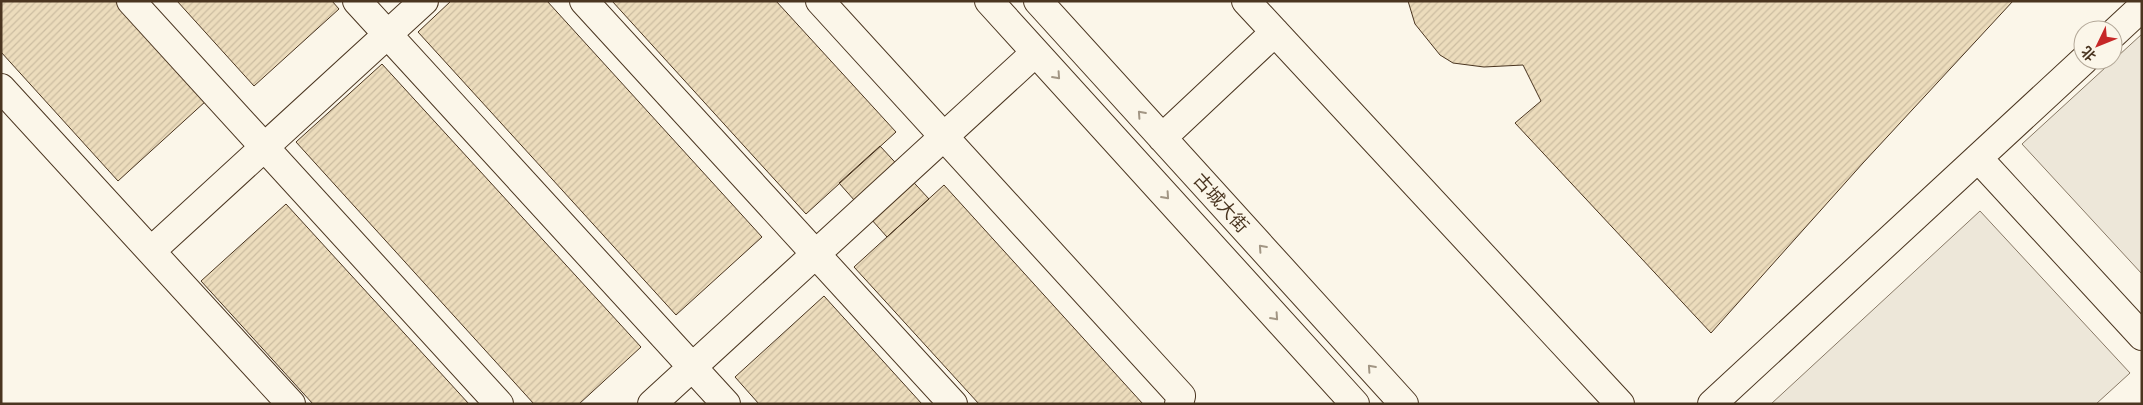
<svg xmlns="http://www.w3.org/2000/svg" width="2143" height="405" font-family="Lato,'Noto Sans SC',sans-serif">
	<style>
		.parking { fill: #ede7d9; stroke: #887966 }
		.building { fill: url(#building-hatch); stroke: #4a3520 }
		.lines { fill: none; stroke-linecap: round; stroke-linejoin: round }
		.minor-casing { stroke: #4a3520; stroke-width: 30 }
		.minor { stroke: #fbf6e9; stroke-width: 28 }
		.oneway { stroke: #a29684 }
		.labels { text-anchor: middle; stroke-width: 4; stroke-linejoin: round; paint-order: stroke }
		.street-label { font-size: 18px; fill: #4a3520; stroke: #fbf6e9 }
	</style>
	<defs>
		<pattern id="building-hatch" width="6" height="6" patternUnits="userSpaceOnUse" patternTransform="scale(1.25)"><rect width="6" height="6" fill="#ecdcbc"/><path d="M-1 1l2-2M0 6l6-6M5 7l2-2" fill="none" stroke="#ccbda1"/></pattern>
	</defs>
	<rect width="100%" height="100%" fill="#fbf6e9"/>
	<path class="parking" d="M 2142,34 L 2142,274 L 2022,144 Z
		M 1980,211 L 2130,373 L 2096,404 L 1771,404 Z"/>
	<path class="building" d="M 1,1 L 115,1 L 206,101 L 118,181 L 1,52 Z
		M 177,1 L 332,1 L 339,9 L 254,86 Z
		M 451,1 L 547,1 L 762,237 L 676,315 L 418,32 Z
		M 612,1 L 776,1 L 896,132 L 806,214 Z
		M 1408,1 L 2013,1 L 1863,163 L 1711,333 L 1515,123 L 1541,101 L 1523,65 L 1484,67 L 1453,63 L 1440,55 L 1415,24 Z
		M 382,64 L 641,347 L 579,404 L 534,404 L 296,142 Z
		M 880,146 L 929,199 L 887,237 L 839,183 Z
		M 944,185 L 1143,404 L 979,404 L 854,267 Z
		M 286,204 L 469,404 L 313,404 L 201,281 Z
		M 824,296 L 922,404 L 759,404 L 735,377 Z"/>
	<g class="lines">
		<g class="minor-casing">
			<path id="minor" d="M 131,1 L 499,404
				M 357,1 L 726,404
				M 584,1 L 953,404
				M 820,1 L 1181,396 L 1179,404
				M 989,1 L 1355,404
				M 1038,1 L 1404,404
				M 1246,1 L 1620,404
				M 2113,34 L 2142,7
				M 1,88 L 291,404
				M 1162,138 L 1275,32
				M 1978,158 L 2142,336
				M 151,251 L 424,1
				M 652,404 L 1035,53
				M 1712,404 L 2084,60"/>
		</g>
		<use href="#minor" class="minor"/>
	</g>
	<defs><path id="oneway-chevron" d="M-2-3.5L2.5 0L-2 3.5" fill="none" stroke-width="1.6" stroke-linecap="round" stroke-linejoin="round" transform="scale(1.25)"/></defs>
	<g class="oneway">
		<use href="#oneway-chevron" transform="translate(1057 76) rotate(48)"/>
		<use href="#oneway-chevron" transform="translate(1141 114) rotate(-132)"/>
		<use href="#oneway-chevron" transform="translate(1166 196) rotate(48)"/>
		<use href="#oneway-chevron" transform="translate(1262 248) rotate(-132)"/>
		<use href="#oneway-chevron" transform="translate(1275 317) rotate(48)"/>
		<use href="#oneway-chevron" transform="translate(1371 368) rotate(-132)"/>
	</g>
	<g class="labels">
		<g class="street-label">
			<text transform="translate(1221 203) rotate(48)" y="6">古城大街</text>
		</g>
	</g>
	<rect width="2143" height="405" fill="none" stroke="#4a3520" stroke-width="5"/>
	<g transform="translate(2098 45) rotate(227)"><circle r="24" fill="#fbf6e9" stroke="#b4a999"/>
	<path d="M0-4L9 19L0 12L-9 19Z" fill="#c62828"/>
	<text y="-8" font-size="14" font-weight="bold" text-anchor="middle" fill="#4a3520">北</text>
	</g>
</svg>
